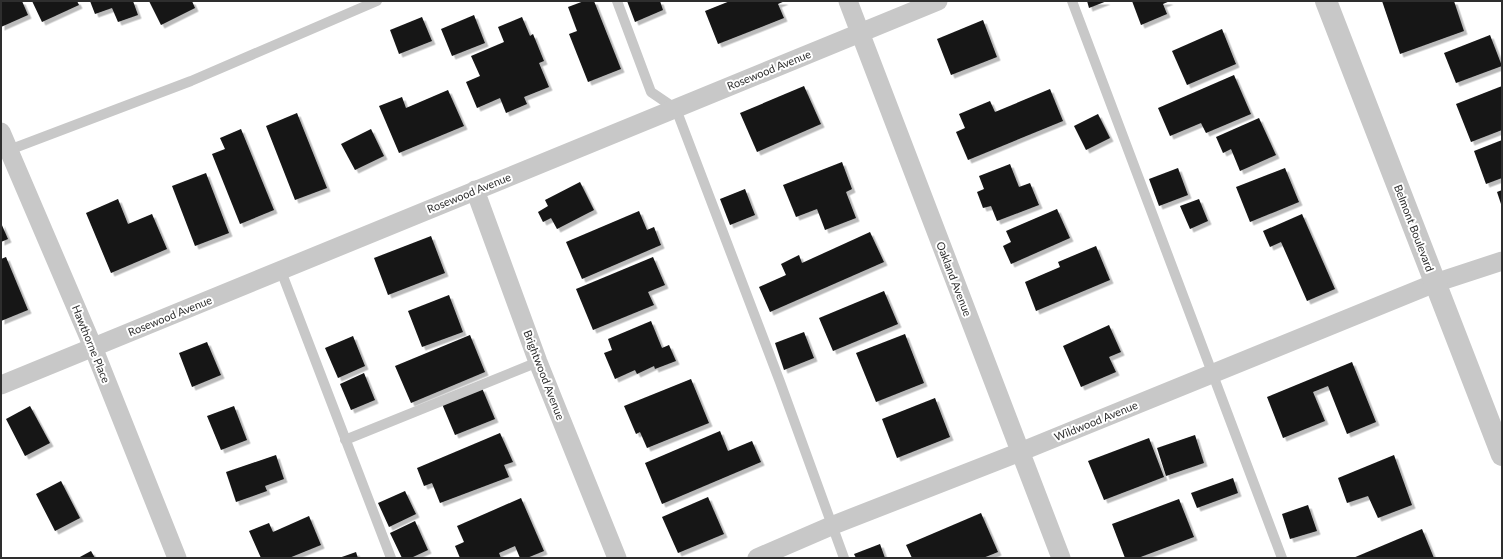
<svg xmlns="http://www.w3.org/2000/svg" width="1503" height="559" font-family="Lato,sans-serif">
	<style>
		.building { fill: #151515; filter: url(#shadow) }
		.lines { fill: none; stroke-linecap: round; stroke-linejoin: round }
		.service { stroke: #c8c8c8; stroke-width: 10 }
		.minor { stroke: #c8c8c8; stroke-width: 19 }
		.tertiary { stroke: #c8c8c8; stroke-width: 22 }
		.labels { text-anchor: middle; stroke-width: 4; stroke-linejoin: round; paint-order: stroke }
		.street-label { font-size: 11px; fill: #2e2e2e; stroke: #fff }
	</style>
	<defs>
		<filter id="shadow"><feDropShadow dx="3.5" dy="3.5" stdDeviation="0" flood-color="#0004"/></filter>
	</defs>
	<rect width="100%" height="100%" fill="#fff"/>
	<path class="building" d="M 1,1 L 22,1 L 28,15 L 1,27 Z
		M 32,1 L 77,1 L 79,5 L 42,22 Z
		M 90,1 L 133,1 L 138,15 L 118,22 L 112,8 L 95,14 Z
		M 149,1 L 192,1 L 195,8 L 161,25 Z
		M 584,1 L 594,1 L 621,69 L 588,82 L 569,34 L 577,31 L 568,7 Z
		M 627,1 L 660,1 L 663,10 L 635,22 Z
		M 730,1 L 785,1 L 778,4 L 784,18 L 718,44 L 705,11 Z
		M 1087,1 L 1107,1 L 1089,8 Z
		M 1132,1 L 1170,1 L 1163,4 L 1167,14 L 1141,25 Z
		M 1382,1 L 1454,1 L 1464,31 L 1400,54 Z
		M 474,15 L 485,43 L 452,56 L 441,29 Z
		M 422,17 L 432,41 L 399,54 L 390,30 Z
		M 522,17 L 530,36 L 533,34 L 544,61 L 539,63 L 549,87 L 524,97 L 527,104 L 506,113 L 500,98 L 477,108 L 466,82 L 480,76 L 471,56 L 504,42 L 498,27 Z
		M 983,20 L 997,57 L 951,75 L 937,39 Z
		M 1222,29 L 1236,64 L 1187,85 L 1172,51 Z
		M 1490,35 L 1502,66 L 1456,83 L 1444,53 Z
		M 1234,75 L 1251,114 L 1206,133 L 1201,123 L 1170,136 L 1158,108 Z
		M 804,86 L 821,124 L 757,152 L 740,113 Z
		M 1502,86 L 1502,130 L 1471,142 L 1456,104 Z
		M 1050,89 L 1063,121 L 968,160 L 956,132 L 965,128 L 959,114 L 990,101 L 995,112 Z
		M 448,90 L 464,126 L 399,153 L 379,106 L 402,97 L 406,108 Z
		M 297,113 L 327,188 L 295,200 L 266,126 Z
		M 1098,114 L 1110,138 L 1086,150 L 1074,126 Z
		M 1259,118 L 1276,155 L 1240,171 L 1231,149 L 1223,153 L 1216,137 Z
		M 241,129 L 274,210 L 240,224 L 212,154 L 225,149 L 220,138 Z
		M 371,129 L 384,156 L 355,170 L 341,144 Z
		M 1502,140 L 1502,178 L 1486,184 L 1474,151 Z
		M 842,162 L 852,189 L 846,192 L 856,218 L 825,230 L 817,209 L 796,217 L 783,185 Z
		M 1010,164 L 1019,187 L 1030,183 L 1039,205 L 997,221 L 991,206 L 983,208 L 977,192 L 984,189 L 979,176 Z
		M 1178,168 L 1188,195 L 1159,206 L 1149,179 Z
		M 1285,168 L 1299,202 L 1250,222 L 1236,187 Z
		M 206,173 L 229,233 L 195,246 L 172,186 Z
		M 580,182 L 594,210 L 557,229 L 551,218 L 543,222 L 538,212 L 548,206 L 545,200 Z
		M 745,189 L 755,215 L 730,225 L 720,199 Z
		M 1502,190 L 1502,207 L 1497,192 Z
		M 118,199 L 128,224 L 152,214 L 167,249 L 111,273 L 86,213 Z
		M 1199,199 L 1208,221 L 1190,229 L 1180,206 Z
		M 1057,209 L 1070,238 L 1011,264 L 1003,246 L 1011,242 L 1006,231 Z
		M 639,211 L 647,230 L 654,227 L 661,245 L 582,279 L 566,242 Z
		M 1302,214 L 1335,289 L 1307,301 L 1281,242 L 1270,247 L 1263,231 Z
		M 1,223 L 8,239 L 1,242 Z
		M 870,232 L 884,262 L 770,312 L 759,287 L 786,275 L 781,264 L 799,255 L 802,263 Z
		M 431,236 L 445,273 L 388,295 L 374,258 Z
		M 1096,246 L 1110,280 L 1036,311 L 1025,282 L 1060,267 L 1058,262 Z
		M 6,257 L 28,310 L 1,321 L 1,259 Z
		M 653,257 L 665,285 L 648,292 L 654,305 L 593,330 L 576,289 Z
		M 884,291 L 898,324 L 833,351 L 819,318 Z
		M 449,295 L 463,332 L 422,347 L 408,311 Z
		M 651,321 L 662,348 L 669,345 L 676,361 L 655,369 L 654,366 L 637,374 L 635,370 L 615,379 L 604,353 L 612,350 L 608,339 Z
		M 1109,325 L 1121,352 L 1109,357 L 1116,372 L 1081,387 L 1063,346 Z
		M 804,332 L 814,358 L 784,370 L 775,343 Z
		M 905,334 L 924,383 L 876,402 L 856,353 Z
		M 470,335 L 485,372 L 411,403 L 395,366 Z
		M 353,336 L 365,366 L 338,378 L 325,348 Z
		M 207,342 L 221,375 L 192,387 L 179,353 Z
		M 1352,362 L 1376,422 L 1347,434 L 1328,386 L 1313,392 L 1325,421 L 1283,438 L 1267,397 Z
		M 364,373 L 375,400 L 351,410 L 340,384 Z
		M 691,379 L 709,423 L 647,448 L 640,432 L 636,434 L 624,406 Z
		M 482,388 L 495,419 L 455,435 L 442,404 Z
		M 935,398 L 950,437 L 897,458 L 882,419 Z
		M 30,406 L 50,443 L 25,456 L 6,419 Z
		M 234,406 L 247,440 L 221,450 L 207,416 Z
		M 720,431 L 728,451 L 752,441 L 761,462 L 662,504 L 645,463 Z
		M 500,433 L 513,462 L 504,465 L 509,477 L 440,503 L 432,483 L 424,486 L 417,468 Z
		M 1195,435 L 1204,463 L 1166,476 L 1157,448 Z
		M 1149,438 L 1164,477 L 1104,500 L 1088,461 Z
		M 276,455 L 284,479 L 265,486 L 267,491 L 236,502 L 226,472 Z
		M 1394,455 L 1412,505 L 1378,518 L 1368,496 L 1347,503 L 1338,478 Z
		M 1233,478 L 1238,493 L 1197,508 L 1191,493 Z
		M 61,481 L 80,518 L 55,531 L 36,494 Z
		M 405,491 L 416,514 L 389,527 L 378,503 Z
		M 708,497 L 724,534 L 678,553 L 662,517 Z
		M 521,498 L 544,551 L 527,558 L 520,558 L 515,546 L 499,553 L 501,558 L 460,558 L 455,546 L 464,542 L 457,526 Z
		M 1179,499 L 1194,537 L 1138,558 L 1125,558 L 1112,524 Z
		M 1308,505 L 1317,531 L 1290,539 L 1282,514 Z
		M 981,513 L 998,552 L 983,558 L 912,558 L 906,545 Z
		M 309,516 L 321,545 L 289,558 L 261,558 L 249,531 L 269,523 L 273,532 Z
		M 415,521 L 428,550 L 411,558 L 402,558 L 390,533 Z
		M 1422,529 L 1434,558 L 1353,558 Z
		M 880,544 L 885,558 L 856,558 L 854,554 Z
		M 91,551 L 95,558 L 78,558 Z
		M 356,552 L 358,558 L 339,558 Z"/>
	<g class="lines">
		<path class="service" d="M 617,1 L 651,92 L 676,109 L 780,382 L 844,558
			M 1072,1 L 1282,558
			M 9,150 L 191,81 L 377,1
			M 281,271 L 391,558
			M 345,440 L 538,362"/>
		<path class="minor" d="M 848,1 L 1061,558
			M 1,132 L 93,347 L 177,558
			M 475,190 L 538,362 L 617,558
			M 1,385 L 938,1
			M 757,558 L 831,526 L 1020,452 L 1435,283 L 1502,261"/>
		<path class="tertiary" d="M 1326,1 L 1502,455"/>
	</g>
	<g class="labels">
		<g class="street-label">
			<text transform="translate(769 70) rotate(-22)" y="4">Rosewood Avenue</text>
			<text transform="translate(469 193) rotate(-22)" y="4">Rosewood Avenue</text>
			<text transform="translate(1414 228) rotate(69)" y="4">Belmont Boulevard</text>
			<text transform="translate(954 279) rotate(69)" y="4">Oakland Avenue</text>
			<text transform="translate(170 316) rotate(-22)" y="4">Rosewood Avenue</text>
			<text transform="translate(91 344) rotate(68)" y="4">Hawthorne Place</text>
			<text transform="translate(544 375) rotate(69)" y="4">Brightwood Avenue</text>
			<text transform="translate(1096 421) rotate(-22)" y="4">Wildwood Avenue</text>
		</g>
	</g>
	<rect width="1503" height="559" fill="none" stroke="#2e2e2e" stroke-width="4"/>
</svg>
